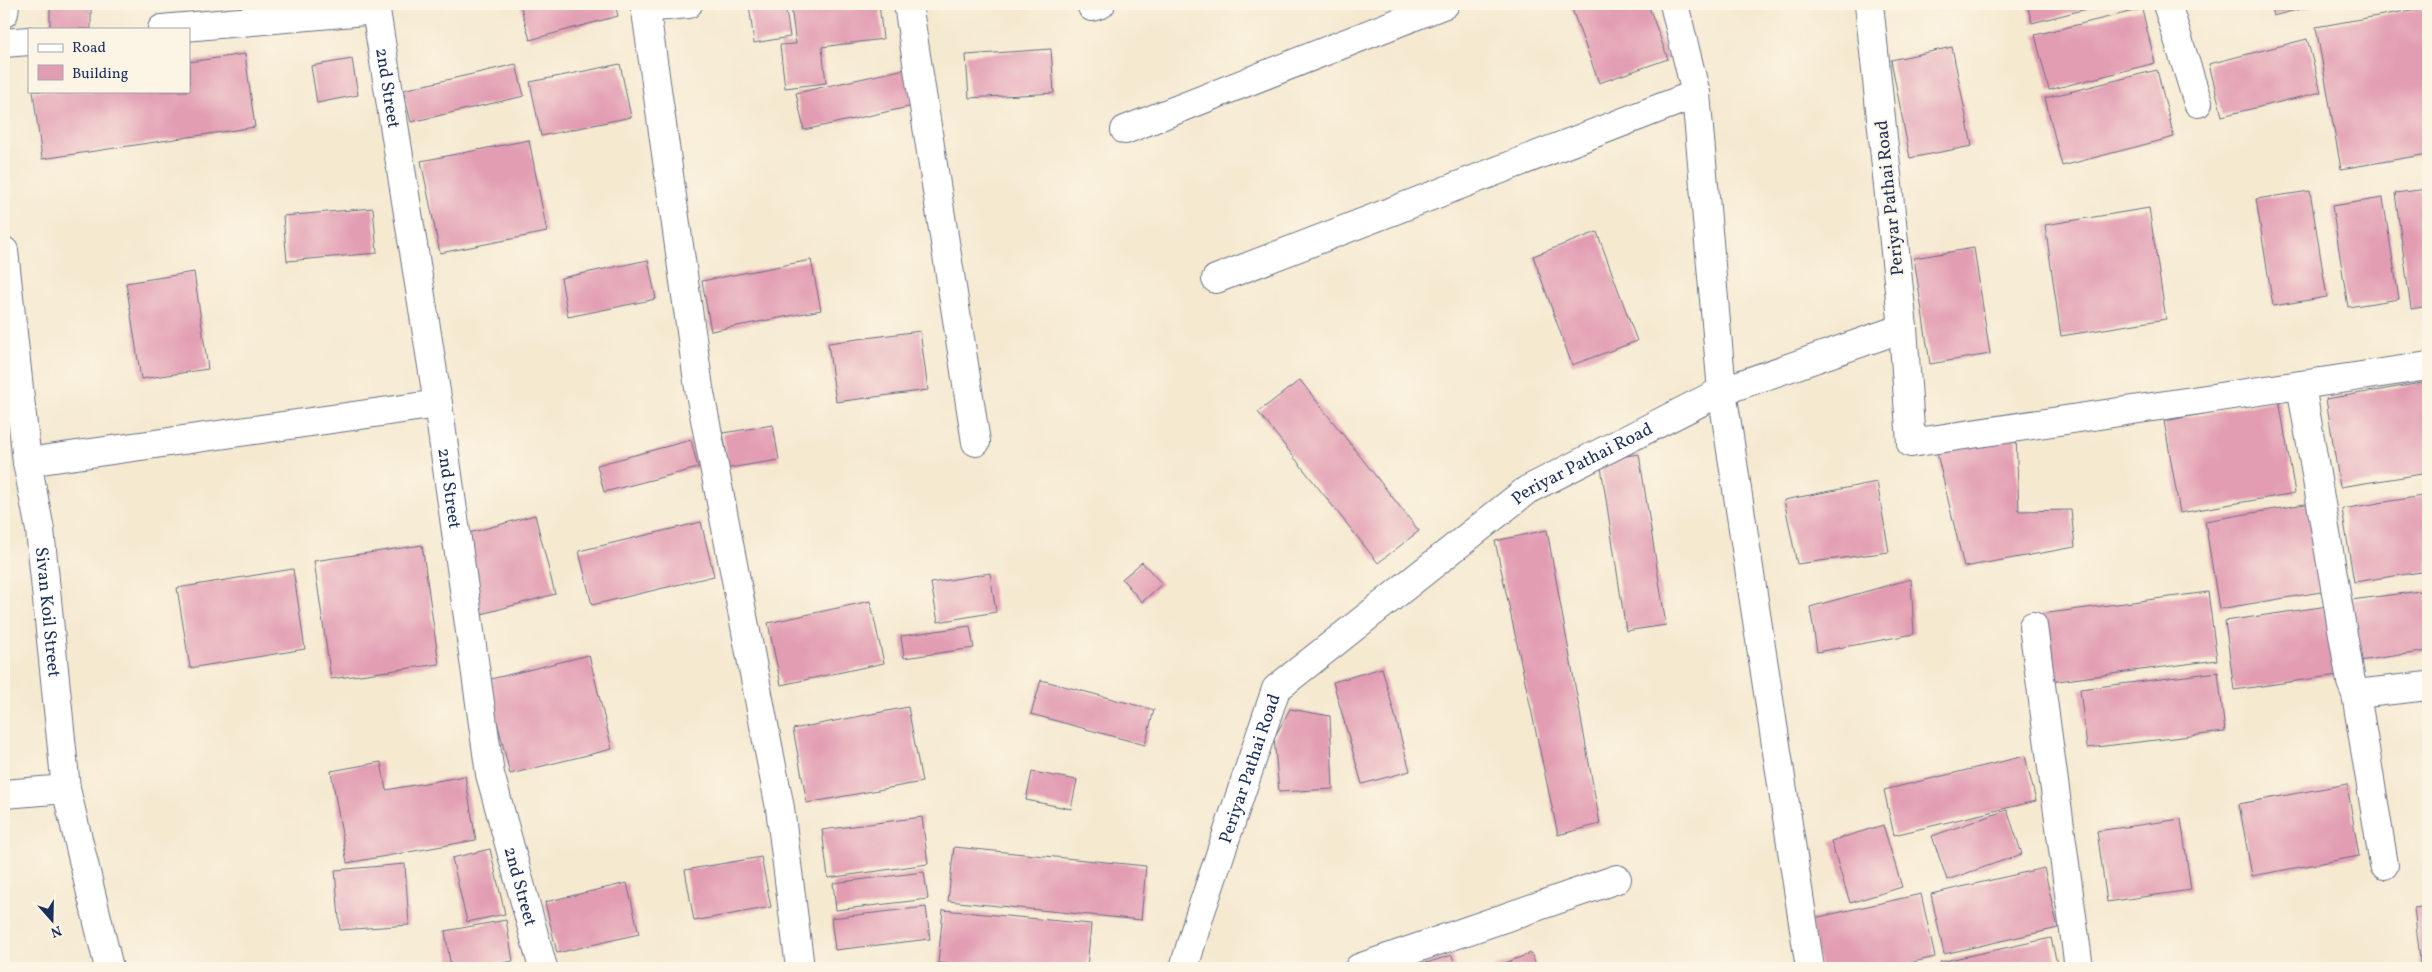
<svg xmlns="http://www.w3.org/2000/svg" width="2432" height="972" font-family="Vollkorn,serif">
	<style>
		.building { fill: #e29db2 }
		.lines { fill: none; stroke-linecap: round; stroke-linejoin: round }
		.minor-casing { stroke: #677086; stroke-width: 30 }
		.tertiary-casing { stroke: #677086; stroke-width: 30 }
		.minor { stroke: #fff; stroke-width: 28 }
		.tertiary { stroke: #fff; stroke-width: 28 }
		.labels { text-anchor: middle; stroke-width: 4; stroke-linejoin: round; paint-order: stroke }
		.street-label { font-size: 18px; fill: #1b2f5e; stroke: #fcf5e5 }
	</style>
	<rect width="100%" height="100%" fill="#fcf5e5"/>
	<filter id="ink" filterUnits="userSpaceOnUse"><feTurbulence type="fractalNoise" baseFrequency=".02" numOctaves="2"/><feDisplacementMap in="SourceGraphic" scale="10" xChannelSelector="R" yChannelSelector="G"/><feConvolveMatrix kernelMatrix="1 2 1 2 8 2 1 2 1" color-interpolation-filters="sRGB"/></filter>
	<filter id="wash" filterUnits="userSpaceOnUse"><feTurbulence type="fractalNoise" baseFrequency=".0096" numOctaves="4" result="noise"/><feDisplacementMap in="SourceGraphic" scale="20" xChannelSelector="R" yChannelSelector="G"/><feGaussianBlur stdDeviation="1.12" result="paint"/><feColorMatrix in="noise" values="0 0 0 0 0 0 0 0 0 0 0 0 0 0 0 0 0 1.4 0 .05"/><feComposite in="paint" operator="in"/></filter>
	<g filter="url(#wash)">
		<rect width="100%" height="100%" fill="#f5e9d0"/>
		<g id="blocks">
			<path class="building" d="M 50,4 L 91,4 L 91,29 L 50,29 Z
				M 520,4 L 615,4 L 618,16 L 530,40 Z
				M 749,4 L 785,4 L 790,37 L 754,43 Z
				M 814,4 L 879,4 L 883,39 L 822,47 L 826,83 L 785,88 L 780,45 L 796,44 L 791,7 Z
				M 1570,4 L 1648,4 L 1668,59 L 1599,83 Z
				M 2027,4 L 2106,4 L 2032,23 Z
				M 2270,4 L 2320,4 L 2273,16 Z
				M 2428,7 L 2428,154 L 2341,169 L 2316,27 Z
				M 2142,9 L 2155,63 L 2049,90 L 2035,35 Z
				M 2307,39 L 2321,92 L 2222,116 L 2209,64 Z
				M 1952,47 L 1972,146 L 1910,158 L 1891,60 Z
				M 1051,49 L 1054,93 L 969,98 L 966,55 Z
				M 245,54 L 255,127 L 42,159 L 33,91 L 189,91 L 189,62 Z
				M 352,59 L 358,95 L 317,103 L 311,66 Z
				M 516,64 L 524,96 L 411,122 L 403,90 Z
				M 620,64 L 631,117 L 541,136 L 530,82 Z
				M 905,69 L 913,106 L 804,130 L 796,93 Z
				M 2157,70 L 2174,137 L 2062,166 L 2045,98 Z
				M 529,140 L 547,232 L 440,253 L 421,161 Z
				M 2428,189 L 2428,306 L 2411,309 L 2395,193 Z
				M 2310,191 L 2327,297 L 2273,306 L 2256,199 Z
				M 2383,198 L 2399,299 L 2348,307 L 2332,206 Z
				M 373,208 L 377,253 L 287,261 L 283,216 Z
				M 2149,208 L 2166,319 L 2061,336 L 2045,225 Z
				M 1597,232 L 1637,341 L 1572,365 L 1533,256 Z
				M 1974,248 L 1990,354 L 1930,364 L 1914,258 Z
				M 648,260 L 656,299 L 568,317 L 561,278 Z
				M 811,260 L 821,310 L 711,331 L 702,281 Z
				M 194,272 L 208,369 L 141,379 L 126,283 Z
				M 920,331 L 928,390 L 836,402 L 828,343 Z
				M 1300,380 L 1419,531 L 1378,563 L 1258,412 Z
				M 2428,382 L 2428,473 L 2340,487 L 2326,399 Z
				M 2279,400 L 2295,493 L 2180,513 L 2164,421 Z
				M 773,425 L 779,460 L 729,468 L 723,433 Z
				M 2016,436 L 2019,511 L 2071,510 L 2075,547 L 1964,567 L 1935,445 Z
				M 691,440 L 698,468 L 604,492 L 597,465 Z
				M 1639,454 L 1666,625 L 1626,631 L 1600,460 Z
				M 1877,482 L 1889,552 L 1797,564 L 1784,500 Z
				M 2428,495 L 2428,571 L 2354,582 L 2342,509 Z
				M 2311,503 L 2327,591 L 2219,609 L 2205,521 Z
				M 535,515 L 555,594 L 478,615 L 458,536 Z
				M 701,522 L 714,576 L 592,605 L 579,551 Z
				M 1547,530 L 1600,824 L 1558,835 L 1495,541 Z
				M 422,545 L 439,664 L 331,679 L 314,561 Z
				M 1142,562 L 1162,584 L 1142,602 L 1122,579 Z
				M 293,569 L 305,649 L 190,668 L 177,588 Z
				M 990,573 L 996,612 L 938,622 L 931,583 Z
				M 1911,579 L 1914,634 L 1817,652 L 1810,607 Z
				M 2428,590 L 2428,651 L 2359,661 L 2351,600 Z
				M 2208,592 L 2217,660 L 2050,682 L 2041,614 Z
				M 870,601 L 884,663 L 781,685 L 768,623 Z
				M 2328,606 L 2338,675 L 2234,690 L 2225,621 Z
				M 970,626 L 974,648 L 904,658 L 901,636 Z
				M 589,655 L 612,749 L 510,774 L 487,680 Z
				M 1382,668 L 1410,771 L 1362,784 L 1333,682 Z
				M 2218,672 L 2225,732 L 2087,748 L 2080,689 Z
				M 1041,680 L 1154,710 L 1145,745 L 1031,714 Z
				M 908,707 L 922,782 L 807,803 L 793,729 Z
				M 1290,709 L 1330,716 L 1333,789 L 1279,792 L 1274,738 Z
				M 2025,756 L 2036,801 L 1894,835 L 1884,790 Z
				M 381,762 L 386,790 L 465,776 L 476,840 L 347,863 L 331,771 Z
				M 1032,772 L 1077,780 L 1071,809 L 1026,800 Z
				M 2347,784 L 2359,856 L 2252,876 L 2239,804 Z
				M 2007,810 L 2022,854 L 1947,880 L 1932,836 Z
				M 922,817 L 928,864 L 828,878 L 822,830 Z
				M 2181,819 L 2191,890 L 2107,902 L 2097,831 Z
				M 1883,825 L 1902,887 L 1850,903 L 1831,841 Z
				M 954,847 L 1146,866 L 1141,920 L 948,901 Z
				M 490,849 L 505,914 L 467,922 L 452,858 Z
				M 761,857 L 771,907 L 694,921 L 685,870 Z
				M 405,864 L 409,925 L 340,930 L 335,870 Z
				M 2044,868 L 2058,928 L 1944,954 L 1931,894 Z
				M 924,872 L 928,899 L 836,910 L 833,883 Z
				M 627,883 L 639,934 L 557,953 L 545,902 Z
				M 1921,894 L 1935,957 L 1888,968 L 1820,968 L 1810,919 Z
				M 2428,906 L 2428,968 L 2421,968 L 2414,908 Z
				M 926,907 L 930,939 L 835,950 L 831,918 Z
				M 943,910 L 1091,924 L 1087,968 L 999,968 L 938,963 Z
				M 506,920 L 513,961 L 474,968 L 451,968 L 445,931 Z
				M 2051,938 L 2058,968 L 1941,968 L 1940,962 Z
				M 1531,953 L 1537,968 L 1492,968 Z
				M 1452,955 L 1456,968 L 1410,968 Z"/>
		</g>
	</g>
	<g filter="url(#ink)">
		<use href="#blocks" fill-opacity="0" stroke="#677086" stroke-width="1"/>
		<g class="lines">
			<g class="minor-casing">
				<g id="minor">
					<path id="s1" d="M 375,4 L 438,404 L 490,774 L 543,968"/>
					<path d="M 645,4 L 699,388 L 780,808 L 800,968"/>
					<path d="M 908,4 L 976,442"/>
					<path d="M 1674,4 L 1696,94 L 1722,391 L 1810,968"/>
					<path d="M 2167,4 L 2198,103"/>
					<path d="M 1092,7 L 1101,4"/>
					<path d="M 645,8 L 688,4"/>
					<path d="M 162,29 L 376,10"/>
					<path d="M 4,43 L 29,41"/>
					<path d="M 1125,130 L 1445,4"/>
					<path d="M 1216,279 L 1696,94"/>
					<path d="M 1903,328 L 1911,443 L 2428,366"/>
					<path d="M 2301,385 L 2351,682 L 2356,694 L 2428,686"/>
					<path d="M 27,462 L 438,404"/>
					<path d="M 2033,626 L 2079,968"/>
					<path d="M 2356,694 L 2384,865"/>
					<path d="M 4,794 L 66,789"/>
					<path d="M 1359,968 L 1617,879"/>
				</g>
			</g>
			<g class="tertiary-casing">
				<g id="tertiary">
					<path d="M 4,13 L 5,4"/>
					<path id="s2" d="M 4,251 L 27,462 L 40,530 L 66,789 L 109,968"/>
					<path id="s3" d="M 1184,968 L 1199,917 L 1276,689 L 1527,490 L 1722,391 L 1903,328 L 1869,4"/>
				</g>
			</g>
			<use href="#minor" class="minor"/>
			<use href="#tertiary" class="tertiary"/>
		</g>
	</g>
	<g class="labels">
		<g class="street-label">
			<text dy="6" stroke="none"><textPath href="#s1" startOffset="85">2nd Street</textPath></text>
			<text transform="translate(1889 198) rotate(-96)" y="6">Periyar Pathai Road</text>
			<text dy="6" stroke="none"><textPath href="#s3" startOffset="675">Periyar Pathai Road</textPath></text>
			<text dy="6" stroke="none"><textPath href="#s1" startOffset="490">2nd Street</textPath></text>
			<text dy="6" stroke="none"><textPath href="#s2" startOffset="364">Sivan Koil Street</textPath></text>
			<text dy="6" stroke="none"><textPath href="#s3" startOffset="210">Periyar Pathai Road</textPath></text>
			<text dy="6" stroke="none"><textPath href="#s1" startOffset="895">2nd Street</textPath></text>
		</g>
	</g>
	<rect width="2432" height="972" fill="none" stroke="#fcf5e5" stroke-width="20"/>
	<rect x="28" y="28" width="162" height="65" fill="#fcf5e5" stroke="#a2a6af"/>
	<rect x="38" y="44" width="25" height="8" fill="#ffffff" stroke="#a2a6af"/>
	<text x="72" y="52" font-size="15" fill="#1b2f5e">Road</text>
	<rect x="38" y="65" width="25" height="15" fill="#e29db2" stroke="#a2a6af"/>
	<text x="72" y="78" font-size="15" fill="#1b2f5e">Building</text>
	<g transform="translate(52 920) rotate(160)" stroke="#fcf5e5" stroke-width="4" paint-order="stroke">
	<path d="M0-4L9 19L0 12L-9 19Z" fill="#1b2f5e"/>
	<text y="-8" font-size="14" font-weight="bold" text-anchor="middle" fill="#1b2f5e">N</text>
	</g>
</svg>
